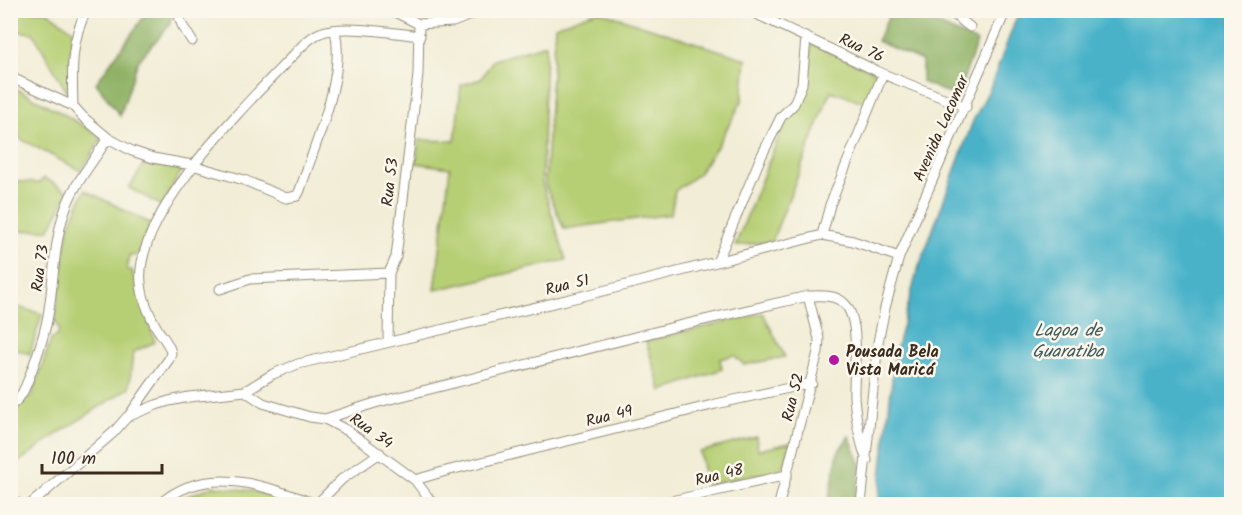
<svg xmlns="http://www.w3.org/2000/svg" width="1242" height="515" font-family="Kalam,sans-serif">
	<style>
		.green { fill: #b6cf74; stroke: #787c49; stroke-width: 1.5 }
		.forest { fill: #90b266; stroke: #666e42; stroke-width: 1.5 }
		.water { fill: #4ab2c9; stroke: #426e74; stroke-width: 1.5 }
		.lines { fill: none; stroke-linecap: round; stroke-linejoin: round }
		.minor-casing { stroke: #968c7a; stroke-width: 11 }
		.minor { stroke: #fff; stroke-width: 9 }
		.poi-dot { fill: #b5179e; stroke: #fbf7ec; stroke-width: 2 }
		.labels { text-anchor: middle; stroke-width: 5; stroke-linejoin: round; paint-order: stroke }
		.street-label { font-size: 16px; fill: #3b2a1e; stroke: #fbf7ec }
		.poi-label { font-size: 16px; font-weight: bold; fill: #3b2a1e; stroke: #fbf7ec; text-anchor: start }
		.water-label { font-size: 18px; font-style: italic; fill: #405a5a; stroke: #fbf7ec }
	</style>
	<rect width="100%" height="100%" fill="#fbf7ec"/>
	<filter id="ink" filterUnits="userSpaceOnUse"><feTurbulence type="fractalNoise" baseFrequency=".0167" numOctaves="2"/><feDisplacementMap in="SourceGraphic" scale="12" xChannelSelector="R" yChannelSelector="G"/><feConvolveMatrix kernelMatrix="1 2 1 2 8 2 1 2 1" color-interpolation-filters="sRGB"/></filter>
	<filter id="wash" filterUnits="userSpaceOnUse"><feTurbulence type="fractalNoise" baseFrequency=".008" numOctaves="4" result="noise"/><feDisplacementMap in="SourceGraphic" scale="24" xChannelSelector="R" yChannelSelector="G"/><feGaussianBlur stdDeviation="1.35" result="paint"/><feColorMatrix in="noise" values="0 0 0 0 0 0 0 0 0 0 0 0 0 0 0 0 0 1.4 0 .05"/><feComposite in="paint" operator="in"/></filter>
	<g filter="url(#wash)">
		<rect width="100%" height="100%" fill="#f1edd6"/>
		<path class="green" d="M 10,11 L 46,11 L 73,30 L 68,94 L 33,33 L 11,31 Z
			M 598,11 L 746,59 L 742,101 L 716,148 L 698,174 L 675,191 L 671,214 L 564,229 L 545,184 L 555,26 Z
			M 546,44 L 542,183 L 566,260 L 435,290 L 450,168 L 416,163 L 419,140 L 455,141 L 461,85 L 481,79 L 493,60 Z
			M 811,44 L 879,74 L 866,103 L 831,91 L 772,241 L 735,246 L 785,121 C 810,108 810,69 811,44 Z
			M 10,85 L 67,116 L 102,138 L 81,171 L 13,135 Z
			M 144,164 L 182,169 L 162,206 L 129,188 Z
			M 44,178 L 69,192 L 49,230 L 11,231 L 10,181 L 39,183 Z
			M 85,190 L 152,224 L 137,256 L 129,255 L 127,271 L 132,270 L 155,342 L 133,352 L 129,388 L 54,436 L 12,467 L 11,466 L 11,409 L 32,395 L 51,340 L 58,334 L 59,329 L 55,320 L 69,226 Z
			M 10,305 L 42,314 L 30,354 L 11,348 Z
			M 763,313 L 785,357 L 744,365 L 734,355 L 720,359 L 722,369 L 661,391 L 646,341 Z
			M 756,437 L 758,450 L 790,443 L 784,469 L 706,485 L 700,452 Z
			M 213,486 L 254,491 L 292,504 L 176,504 L 173,502 Z"/>
		<path class="forest" d="M 148,11 L 173,11 L 169,26 L 138,61 L 120,116 L 96,83 Z
			M 908,11 L 977,42 L 957,97 L 922,82 L 922,61 L 877,41 L 891,11 Z
			M 849,436 L 861,465 L 854,504 L 828,504 L 838,452 Z"/>
		<path class="water" d="M 1019,11 L 1231,11 L 1231,504 L 878,504 L 895,354 L 917,272 L 973,121 L 990,88 Z"/>
	</g>
	<g filter="url(#ink)">
		<g class="lines">
			<g class="minor-casing">
				<path id="minor" d="M 177,10 L 182,25 L 192,41
					M 391,10 L 419,24 L 453,22 L 483,10
					M 748,10 L 883,74 L 966,107
					M 948,10 L 970,27
					M 10,77 L 73,106 L 84,118 L 108,138 L 132,151 L 153,158 L 192,165 L 244,180 L 286,198 L 297,196 L 300,190 C 315,143 346,78 335,30
					M 73,106 C 72,74 70,39 87,10
					M 822,235 L 830,205 L 883,74
					M 718,260 L 760,159 L 781,117 L 794,104 L 802,84 L 806,38
					M 220,289 L 250,279 L 389,273
					M 388,342 L 389,273 L 396,257 L 418,75 L 419,24
					M 245,391 L 263,403 L 310,417 L 325,419 L 348,431 L 415,480 L 433,504
					M 10,405 C 21,400 26,386 30,375 C 38,354 46,332 49,309 C 54,277 54,244 64,213 C 72,186 93,162 108,138
					M 128,417 L 169,359 L 171,353 C 170,345 163,337 158,330 C 150,316 142,299 141,283 C 133,212 254,97 301,47 C 306,42 312,36 320,33 C 341,24 395,33 420,36
					M 325,419 L 375,403 L 678,326 L 808,296 C 820,296 834,294 844,303 C 862,320 853,373 854,397 C 856,420 859,440 867,460
					M 415,480 L 446,471 L 716,404 L 812,383
					M 10,501 L 20,504
					M 31,504 L 114,432 L 127,417 L 156,405 L 169,401 L 189,397 L 245,391 L 273,374 L 298,364 L 591,294 L 822,235 L 853,241 L 899,257
					M 160,504 C 206,463 265,486 316,504
					M 317,504 L 342,479 L 380,453
					M 658,504 L 787,475
					M 779,504 L 818,352 L 819,339 L 808,296
					M 861,504 L 878,342 L 885,308 L 899,257 L 1006,10"/>
			</g>
			<use href="#minor" class="minor"/>
		</g>
	</g>
	<circle class="poi-dot" cx="834" cy="360" r="6"/>
	<g class="labels">
		<g class="street-label">
			<text transform="translate(862 47) rotate(25)" y="6">Rua 76</text>
			<text transform="translate(940 128) rotate(-66)" y="6">Avenida Lacomar</text>
			<text transform="translate(389 182) rotate(-83)" y="6">Rua 53</text>
			<text transform="translate(39 268) rotate(-82)" y="6">Rua 73</text>
			<text transform="translate(567 284) rotate(-14)" y="6">Rua 51</text>
			<text transform="translate(792 397) rotate(-76)" y="6">Rua 52</text>
			<text transform="translate(609 415) rotate(-14)" y="6">Rua 49</text>
			<text transform="translate(372 430) rotate(35)" y="6">Rua 34</text>
			<text transform="translate(719 474) rotate(-14)" y="6">Rua 48</text>
		</g>
		<g class="poi-label">
			<text x="846" y="357">Pousada Bela<tspan x="846" dy="18">Vista Maricá</tspan></text>
		</g>
		<g class="water-label">
			<text x="1068" y="336">Lagoa de<tspan x="1068" dy="21">Guaratiba</tspan></text>
		</g>
	</g>
	<rect width="1242" height="515" fill="none" stroke="#fbf7ec" stroke-width="36"/>
	<path d="M42 464v9h120v-9" fill="none" stroke="#3b2a1e" stroke-width="3"/>
	<text x="51" y="464" font-size="18" fill="#3b2a1e" stroke="#fbf7ec" stroke-width="4.5" paint-order="stroke">100 m</text>
</svg>
